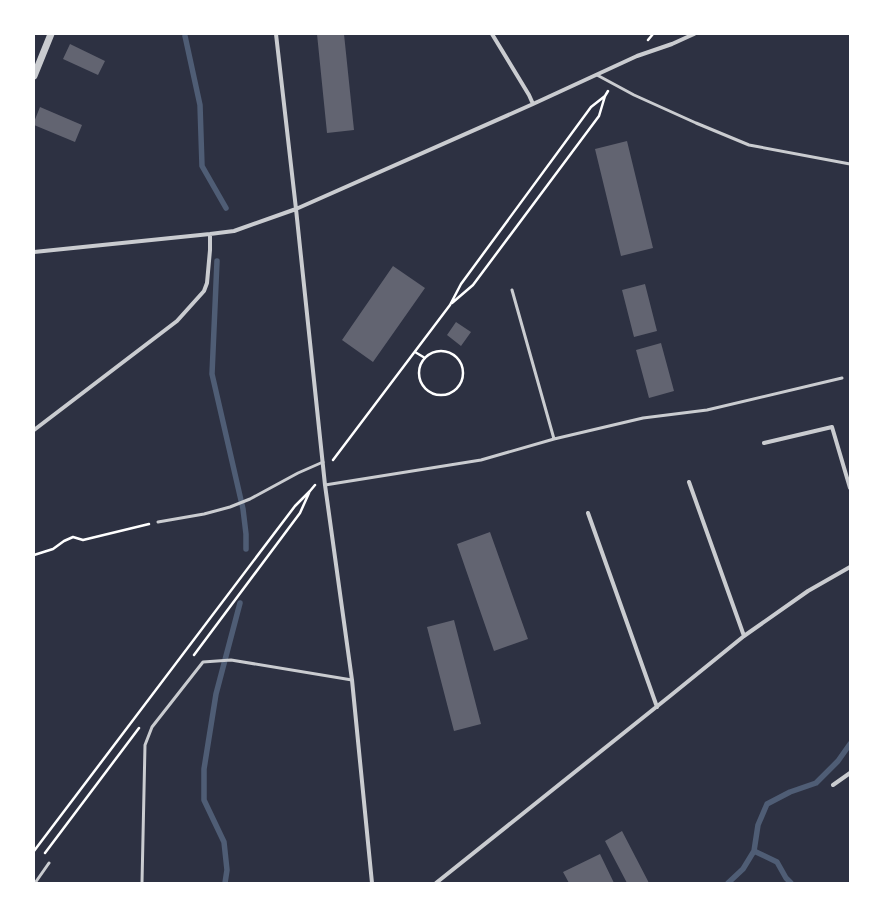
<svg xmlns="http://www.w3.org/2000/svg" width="884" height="917" font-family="Inter,sans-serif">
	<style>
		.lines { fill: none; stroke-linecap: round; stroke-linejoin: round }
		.stream { stroke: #4f5d75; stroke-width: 5.5 }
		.building { fill: #626471 }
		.path { stroke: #fff; stroke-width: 2.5 }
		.service { stroke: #caccd0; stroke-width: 3 }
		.minor { stroke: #caccd0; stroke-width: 4 }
		.tertiary { stroke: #caccd0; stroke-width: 7 }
	</style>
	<rect width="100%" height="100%" fill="#2d3142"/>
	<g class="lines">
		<path class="stream" d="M 185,36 L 200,105 L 202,166 L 226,208
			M 217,261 L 212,374 L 243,509 L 246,534 L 246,549
			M 754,851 L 777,862 L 786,878 L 791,883
			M 225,883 L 227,870 L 224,842 L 204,800 L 204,769 L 216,694 L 240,603
			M 728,883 L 743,869 L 754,851 L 758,825 L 767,804 L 790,792 L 816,783 L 838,761 L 850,744"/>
	</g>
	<path class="building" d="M 317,34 L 344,34 L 354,130 L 327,133 Z
		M 70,44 L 105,61 L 98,75 L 63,59 Z
		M 40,107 L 82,125 L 75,142 L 34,125 L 34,122 Z
		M 627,141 L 653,248 L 621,256 L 595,149 Z
		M 393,266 L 425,288 L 373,362 L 342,340 Z
		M 645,284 L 657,331 L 634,337 L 622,290 Z
		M 456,322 L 471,332 L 461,346 L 447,335 Z
		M 661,343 L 674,391 L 649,398 L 636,350 Z
		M 490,532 L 528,639 L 494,651 L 457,544 Z
		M 454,620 L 481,724 L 454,731 L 427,627 Z
		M 622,831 L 649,883 L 627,883 L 605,841 Z
		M 600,854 L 614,883 L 569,883 L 563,872 Z"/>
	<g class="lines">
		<path class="path" d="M 648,40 L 653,34
			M 452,303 L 473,285 L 599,116 L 605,96
			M419 373a22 22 0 1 1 44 0a22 22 0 1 1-44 0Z
			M 415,352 L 425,358
			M 333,460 L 450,305 L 461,284 L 591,107 L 605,96 L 608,91
			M 34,555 L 53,549 L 64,541 L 73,537 L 83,540 L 149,524
			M 194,655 L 300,513 L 309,493
			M 34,851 L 295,506 L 310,491 L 315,485
			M 45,853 L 139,728"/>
		<path class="service" d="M 597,75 L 634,95 L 696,123 L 749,145 L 850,164
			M 512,290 L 554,439
			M 325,485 L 481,460 L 554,439 L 643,418 L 707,410 L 842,378
			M 158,522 L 204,514 L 230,507 L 250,499 L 298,473 L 323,462
			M 35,883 L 49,863
			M 142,883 L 145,745 L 152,727 L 203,662 L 231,660 L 352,680"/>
		<path class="minor" d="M 276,34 L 296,209 L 325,485 L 352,680 L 372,883
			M 492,34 L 529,95 L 533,104
			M 34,252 L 210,234 L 234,231 L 296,209 L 533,104 L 637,56 L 672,44 L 694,34
			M 34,430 L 177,321 L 204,291 L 207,283 L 210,250 L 210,234
			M 764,443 L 832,427 L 850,488
			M 689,482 L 744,636
			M 588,513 L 657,707
			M 833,785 L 850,773
			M 436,883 L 670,696 L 744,636 L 808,591 L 850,567"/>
		<path class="tertiary" d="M 34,76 L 51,34"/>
	</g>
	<rect width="884" height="917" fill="none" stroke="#ffffff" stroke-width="70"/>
</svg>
